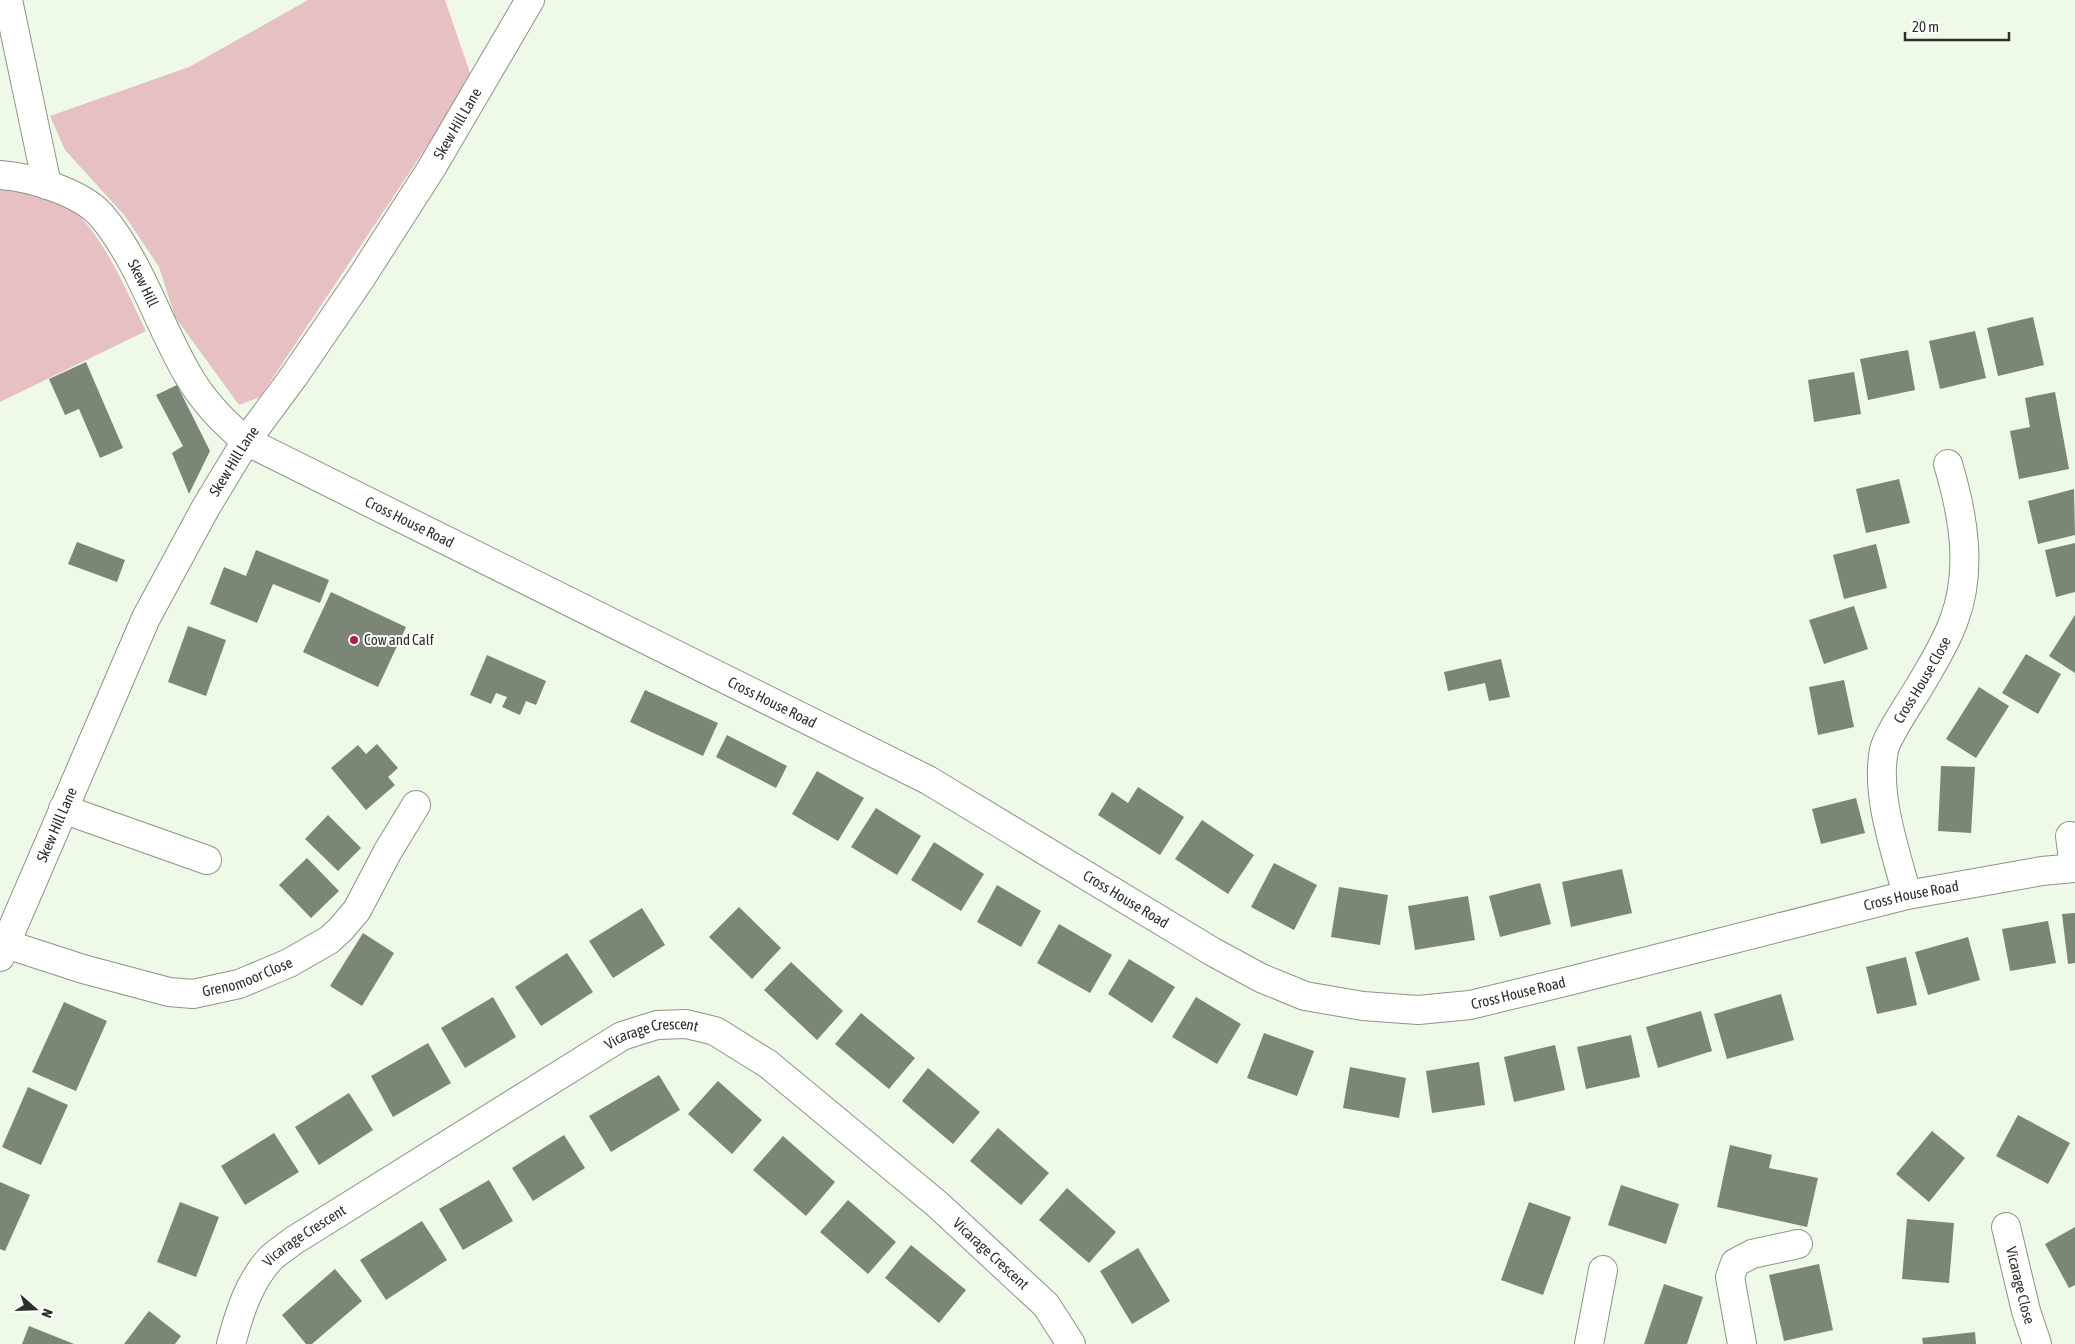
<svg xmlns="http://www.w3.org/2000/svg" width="2075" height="1344" font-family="'Asap Condensed',sans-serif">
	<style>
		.green { fill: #e7c0c4 }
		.building { fill: #7c8676 }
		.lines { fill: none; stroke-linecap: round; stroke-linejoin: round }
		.minor-casing { stroke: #8a9585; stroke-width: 30 }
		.minor { stroke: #fff; stroke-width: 28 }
		.poi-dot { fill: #af1c46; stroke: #fff; stroke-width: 2 }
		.labels { text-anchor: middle; stroke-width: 4; stroke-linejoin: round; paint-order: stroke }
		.street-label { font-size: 15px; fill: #2d312a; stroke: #fff }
		.poi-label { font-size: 15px; fill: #2d312a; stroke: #fff; text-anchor: start }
	</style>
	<rect width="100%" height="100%" fill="#eef9e8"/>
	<path class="green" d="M 308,0 L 445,0 L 470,73 L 439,128 L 260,397 L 239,405 L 175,317 L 159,267 L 125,216 L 65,150 L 50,116 L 189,67 Z
		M 0,185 C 17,189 36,191 53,197 C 96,214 126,291 146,331 L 0,402 Z"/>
	<path class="building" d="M 2033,317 L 2044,365 L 1998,376 L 1987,328 Z
		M 1975,331 L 1986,378 L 1940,389 L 1929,341 Z
		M 1908,350 L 1915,390 L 1868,400 L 1860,359 Z
		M 86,362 L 123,448 L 100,458 L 79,409 L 65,415 L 49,379 Z
		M 1854,372 L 1861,414 L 1814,422 L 1808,380 Z
		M 177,385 L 210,451 L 189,494 L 172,453 L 183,446 L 156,395 Z
		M 2055,392 L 2069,469 L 2019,479 L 2010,431 L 2030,427 L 2025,398 Z
		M 1899,479 L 1910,523 L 1866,533 L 1856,489 Z
		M 2074,489 L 2075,535 L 2038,544 L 2028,501 Z
		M 77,542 L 125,560 L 117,582 L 68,564 Z
		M 2075,543 L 2075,592 L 2056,597 L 2045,550 Z
		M 1876,544 L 1887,588 L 1844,599 L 1833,555 Z
		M 256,550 L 329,580 L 320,603 L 273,584 L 257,623 L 210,604 L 224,567 L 246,576 Z
		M 331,592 L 406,627 L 378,687 L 303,652 Z
		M 1854,606 L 1868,649 L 1824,664 L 1809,620 Z
		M 2075,615 L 2075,673 L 2049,656 Z
		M 188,626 L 226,640 L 206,696 L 168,682 Z
		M 2026,654 L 2061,674 L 2038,714 L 2002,693 Z
		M 487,655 L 546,681 L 536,705 L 526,701 L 520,715 L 502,707 L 507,697 L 496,693 L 491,704 L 470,695 Z
		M 1501,659 L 1510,697 L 1489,701 L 1485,683 L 1448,691 L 1444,672 Z
		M 1844,680 L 1854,727 L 1818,735 L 1809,687 Z
		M 1979,687 L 2009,706 L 1976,758 L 1946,739 Z
		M 645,690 L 718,723 L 703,756 L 630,722 Z
		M 727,735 L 787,766 L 776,788 L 716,757 Z
		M 377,744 L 398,768 L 388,777 L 395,785 L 366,810 L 331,768 L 358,745 L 366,754 Z
		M 1941,766 L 1975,767 L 1971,833 L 1938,831 Z
		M 817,771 L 864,798 L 838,841 L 792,814 Z
		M 1138,787 L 1184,817 L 1160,855 L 1098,815 L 1112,792 L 1128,803 Z
		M 1856,798 L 1865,833 L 1821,844 L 1812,809 Z
		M 876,808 L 921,836 L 897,875 L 851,847 Z
		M 328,815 L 361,848 L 338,871 L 305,839 Z
		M 1202,820 L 1254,855 L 1228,894 L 1175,859 Z
		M 934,842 L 984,874 L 961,911 L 911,880 Z
		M 307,858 L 339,891 L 311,918 L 279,885 Z
		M 1274,863 L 1317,885 L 1294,930 L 1251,907 Z
		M 1622,869 L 1632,913 L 1571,927 L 1562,882 Z
		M 1540,883 L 1551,924 L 1500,937 L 1489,896 Z
		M 997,885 L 1041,911 L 1021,947 L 977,922 Z
		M 1339,887 L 1388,895 L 1380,945 L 1331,937 Z
		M 1468,896 L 1475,940 L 1415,950 L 1408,906 Z
		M 739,907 L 781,948 L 752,979 L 709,937 Z
		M 642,908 L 665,945 L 613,978 L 589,941 Z
		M 2075,913 L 2075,963 L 2068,964 L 2062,914 Z
		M 2048,921 L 2056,963 L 2010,971 L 2002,929 Z
		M 1059,924 L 1112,955 L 1090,993 L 1037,963 Z
		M 363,933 L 394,953 L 362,1006 L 330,986 Z
		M 1968,937 L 1980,980 L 1928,995 L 1915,952 Z
		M 567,953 L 593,992 L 541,1026 L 515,987 Z
		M 1906,957 L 1917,1005 L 1877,1014 L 1866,967 Z
		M 1129,959 L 1175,987 L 1152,1023 L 1108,994 Z
		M 791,962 L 843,1011 L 817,1040 L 764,990 Z
		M 1781,994 L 1794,1040 L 1727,1059 L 1714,1014 Z
		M 493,997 L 516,1037 L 465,1068 L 441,1028 Z
		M 1196,997 L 1241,1024 L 1217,1064 L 1172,1037 Z
		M 64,1002 L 107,1021 L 76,1091 L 32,1072 Z
		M 1701,1011 L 1712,1051 L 1658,1068 L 1646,1027 Z
		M 861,1013 L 915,1058 L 889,1089 L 835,1044 Z
		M 1264,1033 L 1314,1051 L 1297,1096 L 1247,1078 Z
		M 1631,1035 L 1640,1077 L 1586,1089 L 1577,1047 Z
		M 428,1043 L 451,1083 L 393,1117 L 371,1076 Z
		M 1555,1045 L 1565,1090 L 1514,1102 L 1504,1057 Z
		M 1479,1062 L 1485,1105 L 1432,1113 L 1426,1071 Z
		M 1350,1067 L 1406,1078 L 1399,1118 L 1343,1108 Z
		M 928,1068 L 980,1112 L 953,1144 L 902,1101 Z
		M 659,1075 L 680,1110 L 611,1152 L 589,1116 Z
		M 718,1081 L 762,1120 L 732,1154 L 688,1114 Z
		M 28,1087 L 68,1105 L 41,1165 L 2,1147 Z
		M 349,1093 L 373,1130 L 319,1165 L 295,1127 Z
		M 2018,1115 L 2070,1143 L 2048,1184 L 1996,1156 Z
		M 998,1128 L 1049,1173 L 1021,1205 L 970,1161 Z
		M 1932,1131 L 1965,1158 L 1929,1202 L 1896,1174 Z
		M 274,1133 L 299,1172 L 245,1205 L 221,1166 Z
		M 564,1135 L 585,1168 L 533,1201 L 512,1168 Z
		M 783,1136 L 835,1182 L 806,1216 L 753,1170 Z
		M 1730,1145 L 1772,1155 L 1769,1168 L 1818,1178 L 1807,1227 L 1717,1207 Z
		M 489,1180 L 513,1221 L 463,1250 L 439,1209 Z
		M 0,1182 L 30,1195 L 5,1251 L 0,1249 Z
		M 1621,1185 L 1679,1204 L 1666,1244 L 1608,1225 Z
		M 1067,1188 L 1116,1232 L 1089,1263 L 1039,1220 Z
		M 848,1200 L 896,1242 L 868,1274 L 820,1232 Z
		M 180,1202 L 219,1217 L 196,1277 L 157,1262 Z
		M 1529,1202 L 1571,1217 L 1543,1295 L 1501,1280 Z
		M 1907,1219 L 1954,1223 L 1949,1283 L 1902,1279 Z
		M 422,1221 L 447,1260 L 386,1300 L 360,1260 Z
		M 2075,1227 L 2075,1285 L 2069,1288 L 2045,1244 Z
		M 911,1245 L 966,1290 L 939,1323 L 885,1278 Z
		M 1138,1248 L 1170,1301 L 1132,1324 L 1100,1271 Z
		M 1819,1264 L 1833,1330 L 1784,1341 L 1769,1275 Z
		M 335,1269 L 362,1301 L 312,1344 L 306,1344 L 282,1315 Z
		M 1664,1284 L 1703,1297 L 1687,1344 L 1644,1344 Z
		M 149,1311 L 181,1336 L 175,1344 L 124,1344 Z
		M 29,1326 L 74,1344 L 22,1344 Z
		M 1975,1332 L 1976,1344 L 1923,1344 L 1922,1338 Z"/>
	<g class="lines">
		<g class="minor-casing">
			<g id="minor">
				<path d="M 8,0 L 47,185"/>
				<path id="s1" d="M 0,175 C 30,177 80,192 101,215 C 140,261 158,324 188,375 C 203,401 223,422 246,441 L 928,780 L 1213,952 L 1261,978 L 1305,996 L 1363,1006 L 1418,1010 L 1470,1005 L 1573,980 L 1907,895 L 2042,871 L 2075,868"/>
				<path d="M 63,809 L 207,860"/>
				<path d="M 2070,836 L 2074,868"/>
				<path id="s2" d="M 1907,895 C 1896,852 1875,795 1884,750 C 1887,736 1912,699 1921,684 C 1933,663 1946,643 1954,620 C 1973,570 1963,514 1948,464"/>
				<path id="s3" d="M 6,944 L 83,969 L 169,992 L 193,994 L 239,984 L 289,963 L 329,940 L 341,929 L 357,910 L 388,851 L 416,805"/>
				<path id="s4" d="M 0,957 L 146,618 L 206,507 L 246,441 L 294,376 L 361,278 L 431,169 L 530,0"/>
				<path id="s5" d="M 2006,1227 L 2026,1311 L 2037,1344"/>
				<path id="s6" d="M 231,1344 C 239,1314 249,1281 271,1258 C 277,1252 286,1247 293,1241 L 622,1036 L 657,1025 L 686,1024 L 715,1031 L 768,1064 L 937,1204 L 1046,1305 L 1071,1344"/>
				<path d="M 1589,1344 L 1603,1270"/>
				<path d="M 1742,1344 L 1730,1277 L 1735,1263 L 1752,1254 L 1798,1244"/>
			</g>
		</g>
		<use href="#minor" class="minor"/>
	</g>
	<circle class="poi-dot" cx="354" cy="640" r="5"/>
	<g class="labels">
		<g class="street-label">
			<text dy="5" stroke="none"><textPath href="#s4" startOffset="954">Skew Hill Lane</textPath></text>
			<text dy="5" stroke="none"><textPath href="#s1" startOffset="191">Skew Hill</textPath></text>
			<text dy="5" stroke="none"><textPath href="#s4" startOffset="549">Skew Hill Lane</textPath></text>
			<text dy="5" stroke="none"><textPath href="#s1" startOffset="564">Cross House Road</textPath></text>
			<text dy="5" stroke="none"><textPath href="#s2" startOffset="228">Cross House Close</textPath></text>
			<text dy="5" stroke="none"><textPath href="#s1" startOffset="969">Cross House Road</textPath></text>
			<text dy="5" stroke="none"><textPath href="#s4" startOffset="144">Skew Hill Lane</textPath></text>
			<text dy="5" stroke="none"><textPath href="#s1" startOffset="2199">Cross House Road</textPath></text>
			<text dy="5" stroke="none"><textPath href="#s1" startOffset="1374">Cross House Road</textPath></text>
			<text dy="5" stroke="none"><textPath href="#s3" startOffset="251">Grenomoor Close</textPath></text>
			<text dy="5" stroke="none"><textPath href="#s1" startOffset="1794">Cross House Road</textPath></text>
			<text dy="5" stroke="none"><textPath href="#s6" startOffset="541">Vicarage Crescent</textPath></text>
			<text dy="5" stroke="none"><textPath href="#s6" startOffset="136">Vicarage Crescent</textPath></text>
			<text dy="5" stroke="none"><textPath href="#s6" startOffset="962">Vicarage Crescent</textPath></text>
			<text dy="5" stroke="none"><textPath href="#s5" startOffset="60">Vicarage Close</textPath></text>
		</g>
		<g class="poi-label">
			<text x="364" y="645">Cow and Calf</text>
		</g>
	</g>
	<g transform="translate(35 1309) rotate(110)" stroke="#ffffff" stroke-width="4" paint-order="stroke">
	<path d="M0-4L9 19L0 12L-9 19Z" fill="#2d312a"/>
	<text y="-8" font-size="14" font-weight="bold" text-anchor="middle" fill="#2d312a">N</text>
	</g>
	<path d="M1905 32v8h104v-8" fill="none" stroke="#2d312a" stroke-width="2.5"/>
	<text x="1912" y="32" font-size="15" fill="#2d312a" stroke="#ffffff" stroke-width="4" paint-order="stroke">20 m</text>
</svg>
